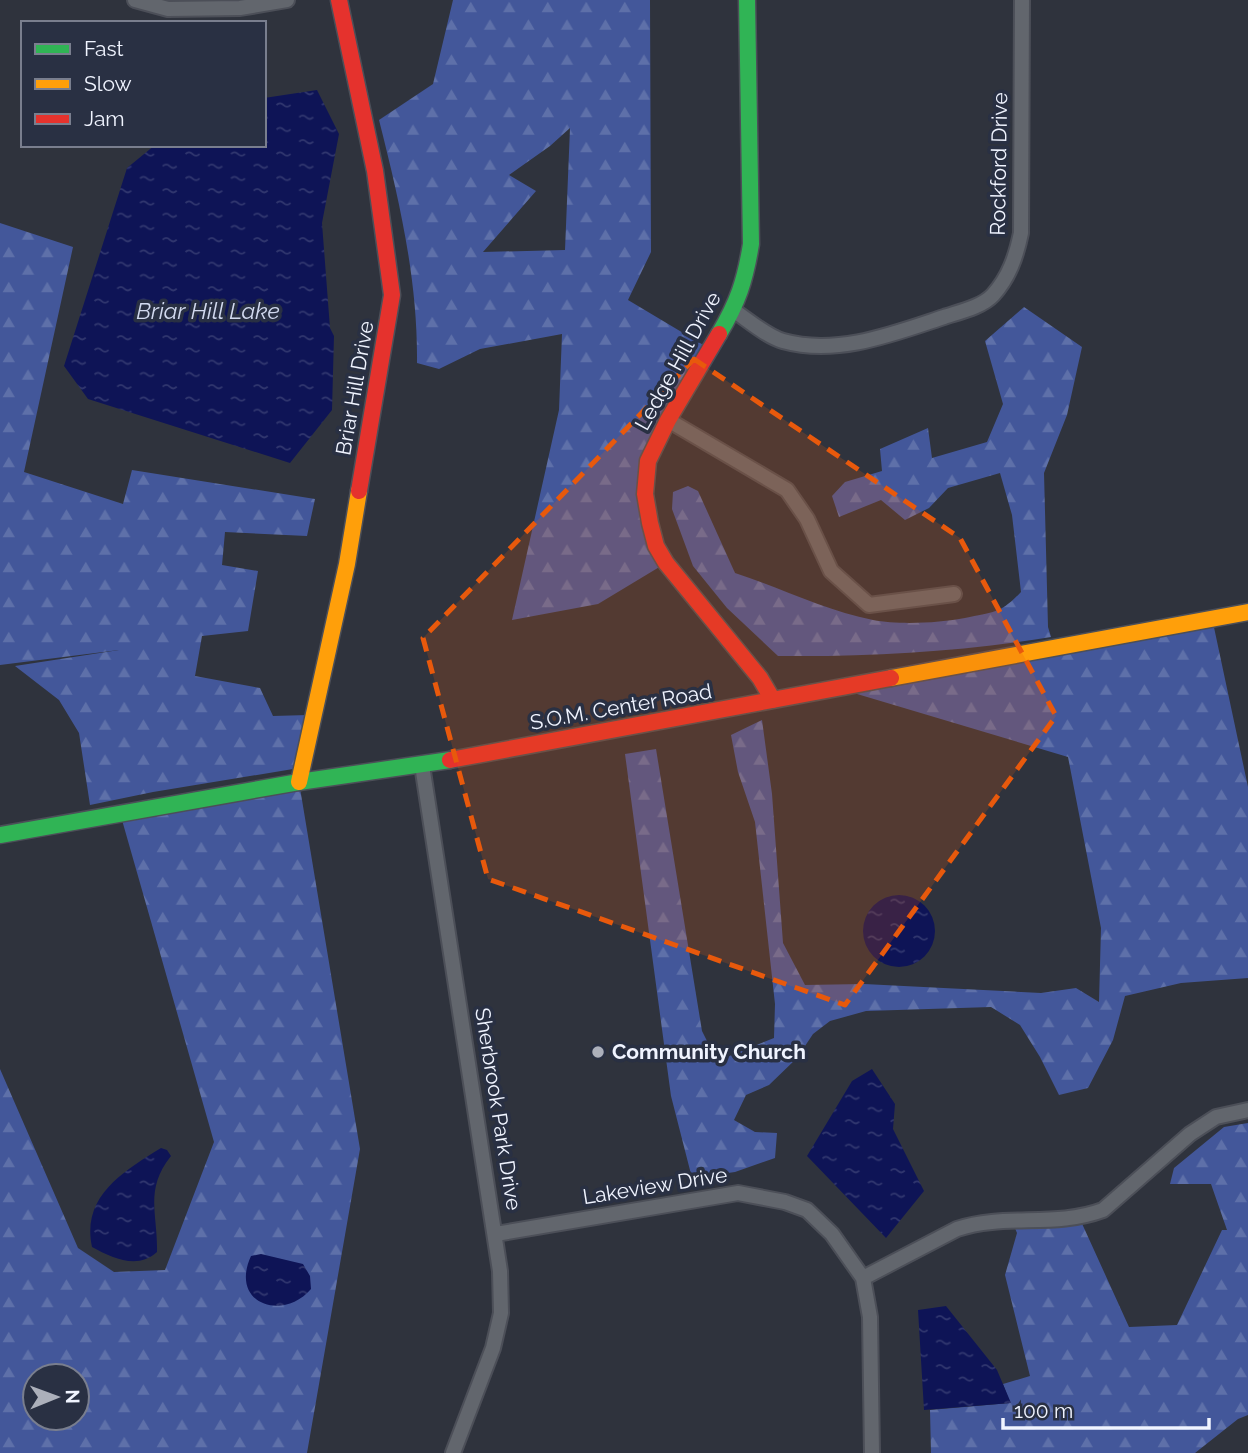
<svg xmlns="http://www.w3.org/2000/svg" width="1248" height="1453" font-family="Raleway,sans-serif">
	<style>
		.forest { fill: url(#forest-firs); fill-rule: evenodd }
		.water { fill: url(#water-ripples) }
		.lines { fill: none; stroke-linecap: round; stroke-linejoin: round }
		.street-casing { stroke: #4c4f58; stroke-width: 18 }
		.fast-casing { stroke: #4c4f58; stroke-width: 19 }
		.slow-casing { stroke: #4c4f58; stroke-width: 19 }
		.jam-casing { stroke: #4c4f58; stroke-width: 19 }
		.street { stroke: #62666d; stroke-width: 14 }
		.fast { stroke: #30b455; stroke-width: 16 }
		.slow { stroke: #ff9f0a; stroke-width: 16 }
		.jam { stroke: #e5322d; stroke-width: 16 }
		.marked { fill: #e8590c; fill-opacity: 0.2; stroke: #e8590c; stroke-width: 5; stroke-dasharray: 14 9; stroke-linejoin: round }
		.poi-dot { fill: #acb0bb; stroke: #293043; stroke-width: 2.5 }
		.labels { text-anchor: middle; stroke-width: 7; stroke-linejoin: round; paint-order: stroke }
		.street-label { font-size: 21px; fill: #f0f4ff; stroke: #293043 }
		.poi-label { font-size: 21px; font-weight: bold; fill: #f0f4ff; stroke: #293043; text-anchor: start }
		.water-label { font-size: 23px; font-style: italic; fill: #d1d9ef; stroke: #293043 }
	</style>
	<defs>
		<pattern id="forest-firs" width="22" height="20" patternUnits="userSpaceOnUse" patternTransform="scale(1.75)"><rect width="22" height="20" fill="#43579a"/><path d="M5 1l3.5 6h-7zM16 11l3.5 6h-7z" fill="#5e70a9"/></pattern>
		<pattern id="water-ripples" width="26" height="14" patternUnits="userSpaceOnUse" patternTransform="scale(1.75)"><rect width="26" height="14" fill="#0e1456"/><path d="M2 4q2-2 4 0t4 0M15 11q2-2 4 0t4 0" fill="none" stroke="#31376f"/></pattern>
	</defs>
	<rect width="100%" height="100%" fill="#2f333d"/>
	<path class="forest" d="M 453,0 L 650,0 L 651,252 L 628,300 L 710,349 L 648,461 L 666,563 L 598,604 L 512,620 L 559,410 L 562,334 L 480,349 L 439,369 L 417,363 C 418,280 399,199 379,120 L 433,84 ZM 570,128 L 565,250 L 483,252 L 536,191 L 509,175 L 550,146 Z
		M 0,223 L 73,247 L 24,472 L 123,504 L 132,470 L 315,499 L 307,536 L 225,532 L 222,565 L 258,571 L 248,631 L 202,636 L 195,676 L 260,688 L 273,716 L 308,715 L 293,769 L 153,792 L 90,805 L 79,733 L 59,700 L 15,666 L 119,650 L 0,665 Z
		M 1024,307 L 1082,347 L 1067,415 L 1044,473 L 1048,627 L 1051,637 C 961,652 869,657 778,656 L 727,608 L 693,566 L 672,509 L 673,492 L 688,486 L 698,491 L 735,573 C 781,588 826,611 873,620 C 898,625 940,623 965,618 C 994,612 1000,614 1021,592 L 1012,515 L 1000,473 L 948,488 L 929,508 L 905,520 L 881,500 L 839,517 L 832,496 L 845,482 L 882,471 L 880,449 L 928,428 L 932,458 L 987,442 L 1003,404 L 985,341 Z
		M 1212,618 L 1248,787 L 1248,978 L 1181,983 L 1125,996 L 1113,1040 L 1088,1088 L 1059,1095 L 1040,1057 L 1020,1025 L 991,1007 L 866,1011 L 830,1021 L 813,1034 L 797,1058 L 769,1085 L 746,1095 L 734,1120 L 755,1132 L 777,1133 L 775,1158 L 735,1172 L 692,1178 L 671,1096 L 625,754 L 656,749 L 702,1031 L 717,1061 L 774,1038 L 775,1004 L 755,822 L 738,772 L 731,735 L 762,720 L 772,794 L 783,943 L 805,985 L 864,984 L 1041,993 L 1076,988 L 1099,1002 L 1101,928 L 1068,757 L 837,688 Z
		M 299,782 L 360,1149 L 307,1453 L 0,1453 L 0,1069 L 78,1248 L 114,1272 L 165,1270 L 214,1142 L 120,813 ZM 35,1376 L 77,1376 L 77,1418 L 35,1418 Z
		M 1248,1123 L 1248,1415 L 1238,1419 L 1195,1453 L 931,1453 L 930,1410 L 1010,1403 L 1003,1384 L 1030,1376 L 1005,1275 L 1017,1233 L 1012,1221 L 1079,1217 L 1129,1327 L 1177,1325 L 1222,1230 L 1227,1230 L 1211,1184 L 1170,1184 L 1174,1168 L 1224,1127 Z"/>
	<path class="water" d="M 317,90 L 339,134 L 322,223 L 330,328 L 334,336 L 332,410 L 290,463 L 88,399 L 64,366 L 127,168 L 155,145 L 264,145 L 264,98 Z
		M863 931a36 36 0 1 1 72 0a36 36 0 1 1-72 0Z
		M 872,1069 L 895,1104 L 893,1129 L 924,1191 L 886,1238 L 807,1156 L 852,1081 Z
		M 161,1148 L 167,1150 L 171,1156 C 144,1190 158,1214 157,1252 C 138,1270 112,1258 92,1247 C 81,1196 124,1171 161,1148 Z
		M 261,1254 L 303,1264 L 310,1276 L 311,1289 C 283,1322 229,1304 251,1256 Z
		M 946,1306 L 997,1370 L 1011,1403 L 924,1410 L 918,1310 Z"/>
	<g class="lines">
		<g class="street-casing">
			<path id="street" d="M 135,0 L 168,9 L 240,8 L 287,0
				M 733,310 C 748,320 766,336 783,341 C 837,356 893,334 944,317 C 959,312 982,307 993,295 C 1009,277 1016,257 1021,233 L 1022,0
				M 668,420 L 787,490 L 807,519 L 831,571 L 869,605 L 954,594
				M 422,765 L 500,1271 L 501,1313 L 493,1348 L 453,1453
				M 496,1234 L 738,1193 L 785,1202 L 807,1210 L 832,1234 L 863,1278 L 870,1317 L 872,1453
				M 863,1278 L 957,1229 C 1004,1213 1055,1228 1103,1210 L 1190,1134 L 1216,1117 L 1248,1110"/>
		</g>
		<g class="fast-casing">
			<path id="fast" d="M 719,334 C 738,302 745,281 751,244 L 747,0
				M 0,835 L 299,782 L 450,760"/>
		</g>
		<g class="slow-casing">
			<path id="slow" d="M 891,678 L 1248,612
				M 299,782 L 347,564 L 359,491"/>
		</g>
		<g class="jam-casing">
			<path id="jam" d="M 339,0 L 375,171 L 392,295 L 359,491
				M 719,334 L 668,420 L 648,461 L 645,494 L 650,523 L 656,546 L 666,563 L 760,678 L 773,700
				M 450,760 L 891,678"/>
		</g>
		<use href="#street" class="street"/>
		<use href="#fast" class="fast"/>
		<use href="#slow" class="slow"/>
		<use href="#jam" class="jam"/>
	</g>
	<path class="marked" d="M 694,359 L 960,538 L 1056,716 L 845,1005 L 488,879 L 423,638 Z"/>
	<circle class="poi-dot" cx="598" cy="1052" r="7"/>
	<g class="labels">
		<g class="street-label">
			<text transform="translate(999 164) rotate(-89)" y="7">Rockford Drive</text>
			<text transform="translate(678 361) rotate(-61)" y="7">Ledge Hill Drive</text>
			<text transform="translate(355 388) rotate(-80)" y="7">Briar Hill Drive</text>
			<text transform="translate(621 707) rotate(-10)" y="7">S.O.M. Center Road</text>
			<text transform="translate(498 1109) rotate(81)" y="7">Sherbrook Park Drive</text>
			<text transform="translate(655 1186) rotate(-9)" y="7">Lakeview Drive</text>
		</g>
		<g class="poi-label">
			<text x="612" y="1059">Community Church</text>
		</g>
		<g class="water-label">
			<text x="208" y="319">Briar Hill Lake</text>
		</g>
	</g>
	<rect x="21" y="21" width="245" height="126" fill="#293043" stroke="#797e8e" stroke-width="2"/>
	<rect x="35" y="44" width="35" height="10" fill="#30b455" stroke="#797e8e" stroke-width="2"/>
	<text x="84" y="56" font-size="21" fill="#f0f4ff">Fast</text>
	<rect x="35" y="79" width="35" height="10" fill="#ff9f0a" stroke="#797e8e" stroke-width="2"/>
	<text x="84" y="91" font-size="21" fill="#f0f4ff">Slow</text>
	<rect x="35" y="114" width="35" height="10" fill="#e5322d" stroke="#797e8e" stroke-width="2"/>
	<text x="84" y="126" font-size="21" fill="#f0f4ff">Jam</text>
	<g transform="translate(56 1397) rotate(89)"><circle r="33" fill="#293043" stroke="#797e8e" stroke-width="2"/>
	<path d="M0-5L12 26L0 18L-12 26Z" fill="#acb0bb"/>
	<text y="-10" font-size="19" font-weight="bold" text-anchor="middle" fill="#f0f4ff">N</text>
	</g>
	<path d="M1003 1418v10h206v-10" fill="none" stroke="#f0f4ff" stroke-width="3.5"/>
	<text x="1014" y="1418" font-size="21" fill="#f0f4ff" stroke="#293043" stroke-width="5" paint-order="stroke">100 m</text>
</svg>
